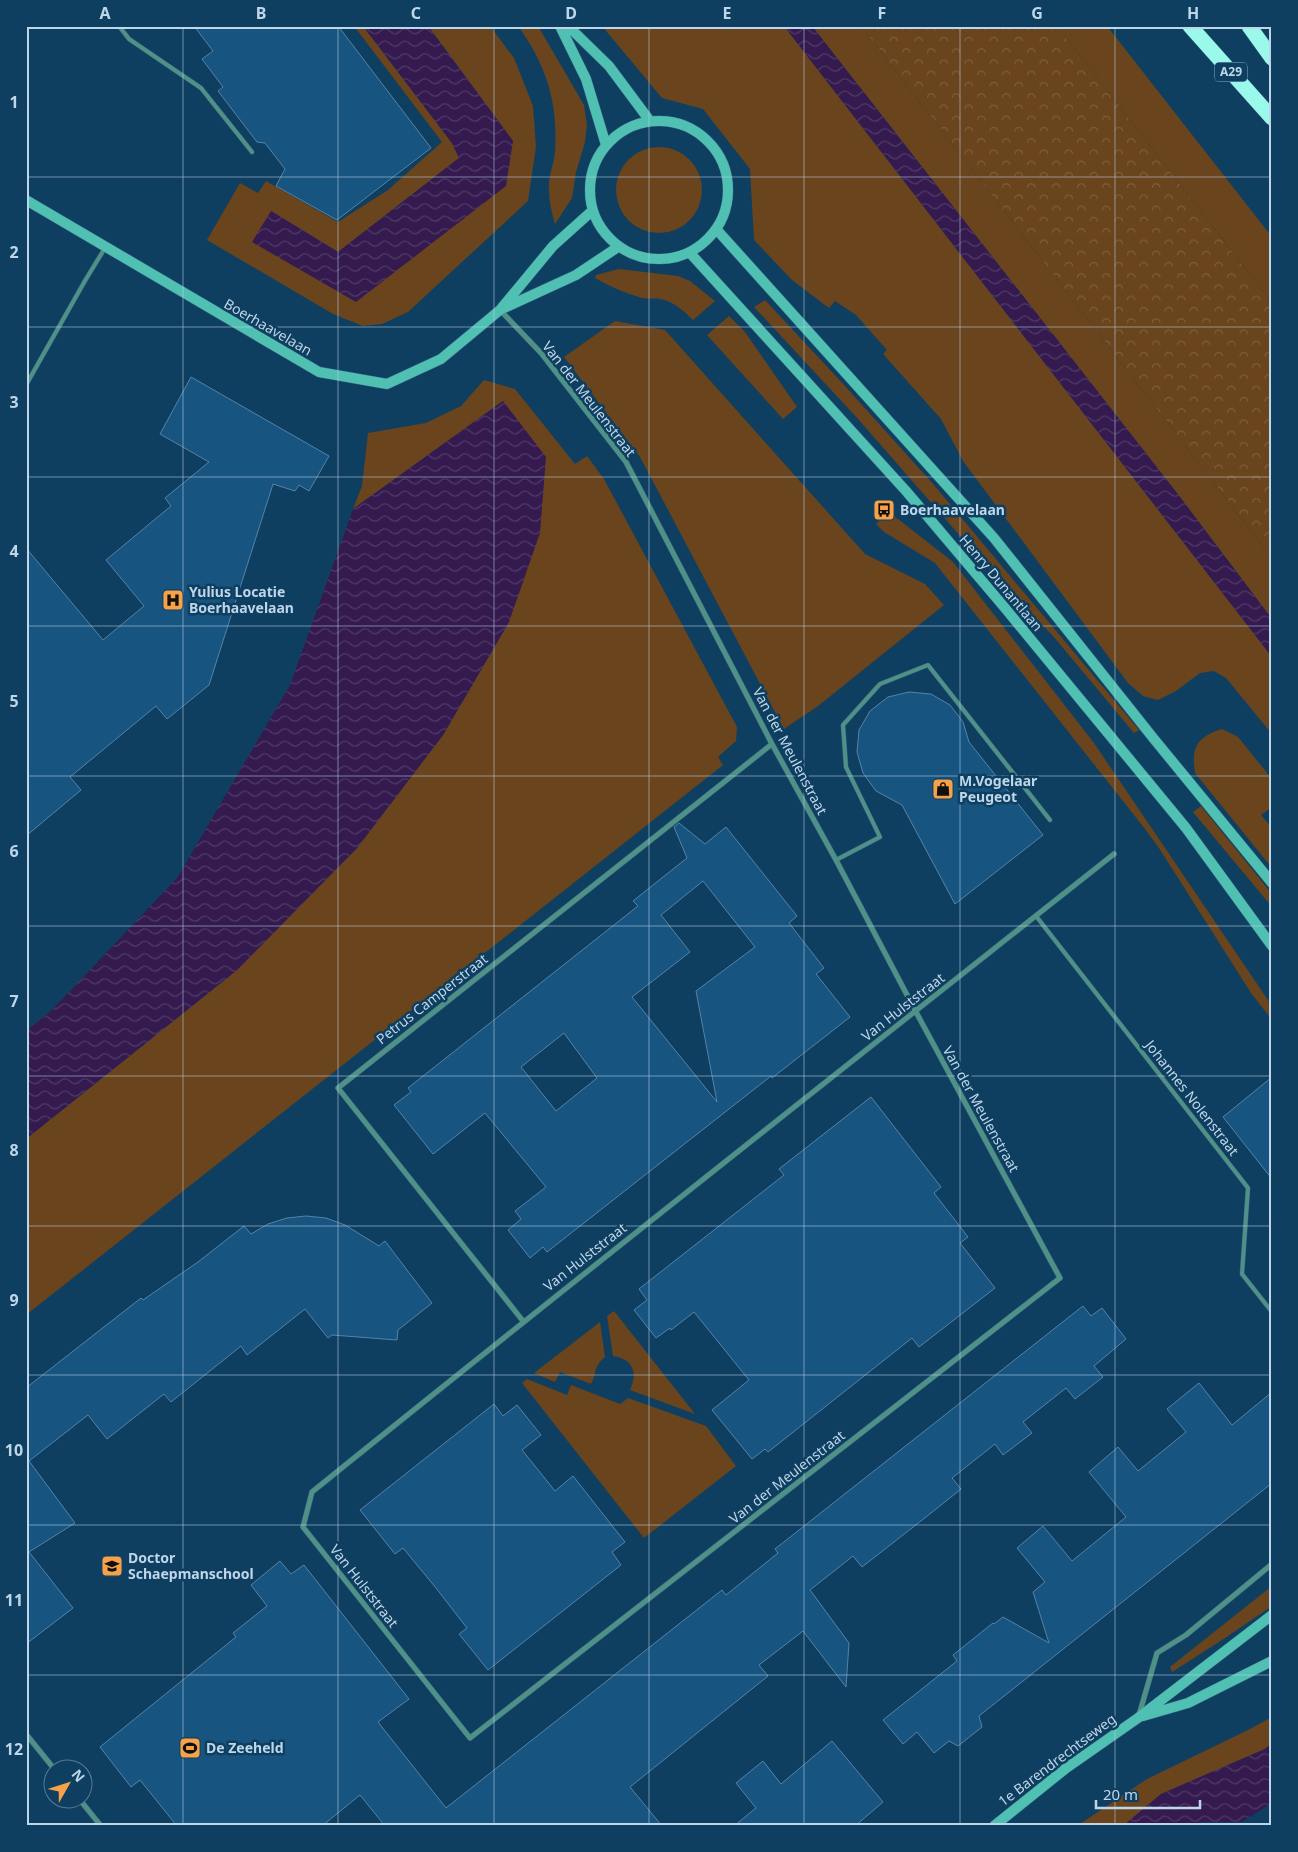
<svg xmlns="http://www.w3.org/2000/svg" width="1298" height="1852" font-family="'Noto Sans',sans-serif">
	<style>
		.green { fill: #6a441c }
		.forest { fill: url(#forest-crowns) }
		.water { fill: url(#water-waves) }
		.building { fill: #175580; stroke: #5583a8; fill-rule: evenodd }
		.lines { fill: none; stroke-linecap: round; stroke-linejoin: round }
		.lane-casing { stroke: #325d7c; stroke-width: 5 }
		.street-casing { stroke: #325d7c; stroke-width: 6 }
		.secondary-casing { stroke: #325d7c; stroke-width: 11 }
		.highway-casing { stroke: #325d7c; stroke-width: 16 }
		.lane { stroke: #4f9087; stroke-width: 4 }
		.street { stroke: #4f9087; stroke-width: 5 }
		.secondary { stroke: #4fc0b2; stroke-width: 10 }
		.highway { stroke: #9bf9eb; stroke-width: 15 }
		.grid { fill: none; stroke: #bed6ea; stroke-width: 1; stroke-opacity: 0.55 }
		.labels { text-anchor: middle; stroke-width: 5; stroke-linejoin: round; paint-order: stroke }
		.shield { fill: #0f3f60; stroke: #8aa9c1; stroke-width: 1 }
		.shield-label { font-size: 12px; font-weight: bold; fill: #bed6ea }
		.street-label { font-size: 14px; fill: #bed6ea; stroke: #0f3f60 }
		.poi-label { font-size: 14px; font-weight: bold; fill: #bed6ea; stroke: #0f3f60; text-anchor: start }
		.neatline { fill: none; stroke: #bed6ea; stroke-width: 2 }
		.grid-label { font-size: 16px; text-anchor: middle; font-weight: bold; fill: #bed6ea }
	</style>
	<defs>
		<pattern id="forest-crowns" width="20" height="18" patternUnits="userSpaceOnUse" patternTransform="scale(1.25)"><rect width="20" height="18" fill="#6a441c"/><path d="M2 6a3 3 0 1 1 6 0M12 15a3 3 0 1 1 6 0" fill="none" stroke="#7e5e3d"/></pattern>
		<pattern id="water-waves" width="16" height="10" patternUnits="userSpaceOnUse" patternTransform="scale(1.25)"><rect width="16" height="10" fill="#341a4e"/><path d="M0 5q4-4 8 0t8 0" fill="none" stroke="#503b68"/></pattern>
	</defs>
	<rect width="100%" height="100%" fill="#0f3f60"/>
	<path class="green" d="M 354,26 L 363,26 L 452,143 L 459,158 L 338,252 L 271,211 L 356,302 L 513,141 L 428,26 L 490,26 L 514,58 L 533,106 L 536,147 L 528,201 L 408,312 L 382,324 L 363,326 L 333,314 L 207,240 L 240,183 L 258,193 L 266,181 L 338,222 L 388,190 L 442,142 Z
		M 518,26 L 538,26 L 584,105 L 587,125 L 585,142 L 576,172 L 572,198 L 555,224 C 551,210 548,197 549,183 C 550,172 554,163 555,152 C 558,103 547,66 518,26 Z
		M 602,26 L 784,26 L 1272,657 L 1272,734 L 1226,678 L 1214,671 L 1200,673 L 1176,691 L 1158,700 L 1143,696 L 1128,683 L 963,461 L 941,419 L 883,354 L 887,350 L 856,315 L 835,301 L 829,308 L 792,280 L 754,240 L 750,169 L 703,109 L 662,98 Z
		M 812,26 L 861,26 L 1272,558 L 1272,619 L 1180,497 Z
		M 1057,26 L 1107,26 L 1272,237 L 1272,303 Z
		M616 190a43 43 0 1 1 86 0a43 43 0 1 1-86 0Z
		M 619,269 L 678,276 L 690,281 L 715,301 L 693,320 C 684,311 674,302 661,299 C 655,298 648,299 642,298 C 625,293 611,287 595,278 L 596,275 Z
		M 765,300 L 845,386 L 934,485 L 1139,730 L 1134,733 L 1053,636 L 996,577 L 859,420 L 754,307 Z
		M 729,316 L 745,332 L 797,407 L 783,419 L 707,335 Z
		M 615,321 L 665,330 L 865,554 L 925,584 L 944,605 L 818,706 L 784,729 L 640,457 L 564,357 Z
		M 484,380 L 515,389 L 575,464 L 587,456 L 604,479 L 737,727 L 736,741 L 718,757 L 723,765 L 26,1315 L 26,1139 L 237,970 L 357,848 L 443,735 L 509,622 L 503,401 L 353,509 L 362,486 L 368,433 L 426,423 L 461,406 Z
		M 889,512 L 953,562 L 1094,743 L 1272,1006 L 1272,1020 L 1251,993 L 1159,848 L 1145,829 L 935,563 L 884,532 L 876,524 Z
		M 1222,729 L 1238,737 L 1272,779 L 1272,807 L 1261,815 L 1272,828 L 1272,868 L 1195,773 C 1191,747 1197,737 1222,729 Z
		M 1201,806 L 1272,894 L 1272,907 L 1193,812 Z
		M 614,1311 L 695,1414 L 630,1390 C 638,1372 633,1359 613,1356 L 607,1316 Z
		M 600,1322 L 605,1357 C 592,1368 598,1372 591,1384 L 560,1372 L 555,1382 L 534,1373 Z
		M 527,1379 L 567,1395 L 571,1385 L 620,1404 L 628,1398 L 706,1426 L 736,1466 L 644,1538 L 522,1383 Z
		M 1272,1586 L 1272,1606 L 1222,1640 L 1172,1672 L 1170,1667 Z
		M 1272,1717 L 1272,1743 L 1265,1749 L 1161,1794 L 1123,1826 L 1077,1826 L 1147,1779 L 1248,1730 Z"/>
	<path class="forest" d="M 861,26 L 1057,26 L 1272,303 L 1272,558 Z"/>
	<path class="water" d="M 363,26 L 428,26 L 513,141 L 506,186 L 356,302 L 252,242 L 271,211 L 338,252 L 459,158 L 452,143 Z
		M 784,26 L 812,26 L 1180,497 L 1272,619 L 1272,657 Z
		M 503,401 L 546,457 L 540,533 L 509,622 L 443,735 L 357,848 L 237,970 L 26,1139 L 26,1031 L 52,1010 L 177,878 L 290,685 L 353,509 Z
		M 1272,1743 L 1272,1803 L 1242,1822 L 1203,1822 L 1182,1826 L 1123,1826 L 1161,1794 L 1265,1749 Z"/>
	<path class="building" d="M 194,26 L 338,26 L 431,148 L 337,220 L 276,186 L 285,169 L 265,143 L 257,142 L 218,91 L 223,87 L 202,59 L 213,51 Z
		M 191,377 L 329,456 L 309,491 L 299,485 L 295,491 L 273,484 L 209,685 L 167,719 L 156,706 L 70,777 L 81,790 L 26,836 L 26,548 L 103,640 L 144,606 L 106,560 L 171,506 L 165,498 L 209,462 L 160,434 Z
		M 909,692 L 931,694 L 950,705 L 963,722 L 969,742 L 1043,835 L 955,904 L 902,805 L 876,791 L 863,773 L 857,752 L 859,730 L 870,711 L 888,697 Z
		M 679,823 L 705,844 L 726,827 L 797,916 L 789,923 L 824,968 L 816,974 L 850,1017 L 772,1078 L 771,1076 L 547,1252 L 543,1247 L 530,1258 L 508,1230 L 521,1219 L 515,1211 L 546,1187 L 485,1113 L 433,1154 L 394,1105 L 411,1092 L 408,1088 L 638,906 L 633,901 L 687,858 L 674,827 ZM 703,881 L 755,947 L 696,991 L 717,1102 L 632,997 L 690,952 L 661,915 ZM 564,1033 L 597,1078 L 556,1111 L 521,1067 Z
		M 1272,1077 L 1272,1179 L 1223,1117 Z
		M 871,1097 L 941,1187 L 934,1193 L 968,1237 L 960,1243 L 995,1288 L 919,1347 L 912,1338 L 768,1452 L 765,1449 L 752,1459 L 712,1410 L 749,1380 L 694,1312 L 671,1330 L 670,1328 L 656,1338 L 634,1310 L 647,1300 L 639,1289 L 784,1175 L 779,1169 Z
		M 306,1216 L 326,1218 L 345,1225 L 379,1246 L 385,1241 L 432,1303 L 398,1330 L 397,1340 L 332,1335 L 328,1338 L 305,1309 L 247,1355 L 241,1346 L 171,1402 L 164,1394 L 107,1439 L 88,1415 L 29,1461 L 75,1523 L 29,1552 L 73,1608 L 26,1644 L 26,1388 L 141,1298 L 143,1300 L 198,1262 L 244,1226 L 251,1234 L 268,1224 L 287,1218 Z
		M 1083,1306 L 1091,1316 L 1102,1308 L 1126,1339 L 1094,1366 L 1103,1377 L 1075,1399 L 1066,1388 L 1023,1422 L 1032,1433 L 1003,1455 L 995,1444 L 952,1478 L 961,1489 L 926,1517 L 862,1567 L 853,1556 L 810,1590 L 849,1643 L 846,1687 L 803,1631 L 759,1665 L 768,1676 L 630,1787 L 662,1826 L 385,1826 L 360,1795 L 322,1826 L 177,1826 L 140,1780 L 131,1787 L 100,1747 L 236,1637 L 233,1633 L 267,1606 L 251,1585 L 280,1561 L 291,1574 L 304,1565 L 409,1699 L 378,1722 L 446,1808 L 722,1590 L 726,1595 L 778,1553 L 775,1549 Z
		M 1199,1383 L 1232,1425 L 1272,1392 L 1272,1483 L 979,1716 L 982,1727 L 958,1746 L 949,1741 L 934,1753 L 917,1732 L 903,1744 L 883,1720 L 957,1661 L 953,1655 L 993,1623 L 994,1624 L 1003,1617 L 1049,1643 L 1033,1592 L 1045,1582 L 1017,1548 L 1043,1526 L 1072,1561 L 1126,1517 L 1089,1472 L 1118,1447 L 1138,1471 L 1186,1432 L 1167,1409 Z
		M 494,1404 L 503,1416 L 517,1405 L 541,1435 L 522,1450 L 555,1491 L 573,1476 L 625,1542 L 612,1552 L 621,1565 L 488,1670 L 459,1634 L 467,1628 L 436,1588 L 403,1548 L 395,1554 L 360,1510 Z
		M 832,1741 L 883,1802 L 855,1826 L 734,1826 L 756,1808 L 736,1783 L 763,1761 L 781,1784 Z"/>
	<g class="lines">
		<g class="lane-casing">
			<path id="lane" d="M 119,26 L 129,39 L 201,88 L 252,152
				M 26,385 L 86,279 L 105,248
				M 836,860 L 880,837 L 846,767 L 843,725 L 880,684 L 928,665 L 1050,820
				M 1036,916 L 1248,1188 L 1242,1274 L 1272,1312"/>
		</g>
		<g class="street-casing">
			<path id="street" d="M 500,310 L 541,353 L 626,462 L 772,744 L 836,860 L 916,1012 L 1060,1278 L 470,1738 L 303,1527 L 312,1492 C 578,1277 846,1066 1114,854
				M 523,1321 L 338,1088 L 772,744
				M 1139,1715 L 1157,1653 L 1186,1635 L 1272,1564
				M 26,1734 L 55,1770
				M 80,1800 L 101,1826"/>
		</g>
		<g class="secondary-casing">
			<path id="secondary" d="M 560,26 L 586,79 L 606,145
				M 568,26 L 609,66 L 650,121
				M590 190a69 69 0 1 1 138 0a69 69 0 1 1-138 0Z
				M 26,200 L 319,372 L 387,384 L 441,359 L 500,310 L 553,246 L 592,211
				M 717,230 L 994,538 L 1154,739 L 1272,883
				M 690,253 L 906,491 L 1005,608 L 1186,828 L 1272,946
				M 504,308 L 576,275 L 618,247
				M 1143,1716 L 1188,1703 L 1272,1661
				M 994,1826 L 1065,1769 L 1138,1718 L 1272,1615"/>
		</g>
		<g class="highway-casing">
			<path id="highway" d="M 1190,26 L 1272,118
				M 1249,26 L 1272,58"/>
		</g>
		<use href="#lane" class="lane"/>
		<use href="#street" class="street"/>
		<use href="#secondary" class="secondary"/>
		<use href="#highway" class="highway"/>
	</g>
	<path class="grid" d="M 183,26 L 183,1826M 338,26 L 338,1826M 494,26 L 494,1826M 649,26 L 649,1826M 804,26 L 804,1826M 960,26 L 960,1826M 1115,26 L 1115,1826M 26,177 L 1272,177M 26,327 L 1272,327M 26,477 L 1272,477M 26,626 L 1272,626M 26,776 L 1272,776M 26,926 L 1272,926M 26,1076 L 1272,1076M 26,1226 L 1272,1226M 26,1375 L 1272,1375M 26,1525 L 1272,1525M 26,1675 L 1272,1675"/>
	<defs>
		<g id="bus-square" transform="scale(1.125)"><rect x="-9" y="-9" width="18" height="18" rx="4" fill="#f7a248" stroke="#0f3f60"/><path d="M-5-6H5V4H4V6H2V4H-2V6H-4V4H-5ZM-3.5-4V0h7V-4ZM-3.5 1.2v1.5H-2V1.2ZM2 1.2v1.5H3.5V1.2Z" fill="#111"/></g>
		<g id="hospital-square" transform="scale(1.125)"><rect x="-9" y="-9" width="18" height="18" rx="4" fill="#f7a248" stroke="#0f3f60"/><path d="M-5-5h3v3.5h4V-5h3V5h-3V1.5h-4V5h-3Z" fill="#111"/></g>
		<g id="shop-square" transform="scale(1.125)"><rect x="-9" y="-9" width="18" height="18" rx="4" fill="#f7a248" stroke="#0f3f60"/><path d="M-5-2.5h2.3a2.7 3.5 0 0 1 5.4 0H5L5.5 6h-11ZM-1.5-2.5h3a1.5 2.3 0 0 0-3 0Z" fill="#111"/></g>
		<g id="school-square" transform="scale(1.125)"><rect x="-9" y="-9" width="18" height="18" rx="4" fill="#f7a248" stroke="#0f3f60"/><path d="M0-5L7-2L0 1L-7-2ZM-4 1L0 2.5L4 1V4Q0 6-4 4Z" fill="#111"/></g>
		<g id="stadium-square" transform="scale(1.125)"><rect x="-9" y="-9" width="18" height="18" rx="4" fill="#f7a248" stroke="#0f3f60"/><path d="M0-5a6.5 5 0 1 0 0 10a6.5 5 0 1 0 0-10ZM-3.5-1.8h7v3.6h-7Z" fill="#111"/></g>
	</defs>
	<g fill-rule="evenodd">
		<use href="#bus-square" x="884" y="510"/>
		<use href="#hospital-square" x="173" y="600"/>
		<use href="#shop-square" x="943" y="789"/>
		<use href="#school-square" x="112" y="1566"/>
		<use href="#stadium-square" x="190" y="1748"/>
	</g>
	<g class="labels">
		<rect class="shield" x="1215" y="62.5" width="32" height="19" rx="4"/>
		<g class="shield-label">
			<text x="1231" y="76">A29</text>
		</g>
		<g class="street-label">
			<text transform="translate(268 327) rotate(30)" y="5">Boerhaavelaan</text>
			<text transform="translate(589 399) rotate(52)" y="5">Van der Meulenstraat</text>
			<text transform="translate(1001 583) rotate(50)" y="5">Henry Dunantlaan</text>
			<text transform="translate(790 751) rotate(62)" y="5">Van der Meulenstraat</text>
			<text transform="translate(432 999) rotate(-38)" y="5">Petrus Camperstraat</text>
			<text transform="translate(903 1007) rotate(-38)" y="5">Van Hulststraat</text>
			<text transform="translate(1192 1098) rotate(52)" y="5">Johannes Nolenstraat</text>
			<text transform="translate(981 1109) rotate(61)" y="5">Van der Meulenstraat</text>
			<text transform="translate(585 1257) rotate(-38)" y="5">Van Hulststraat</text>
			<text transform="translate(787 1477) rotate(-38)" y="5">Van der Meulenstraat</text>
			<text transform="translate(364 1586) rotate(52)" y="5">Van Hulststraat</text>
			<text transform="translate(1057 1760) rotate(-37)" y="5">1e Barendrechtseweg</text>
		</g>
		<g class="poi-label">
			<text x="900" y="515">Boerhaavelaan</text>
			<text x="189" y="597">Yulius Locatie<tspan x="189" dy="16">Boerhaavelaan</tspan></text>
			<text x="959" y="786">M.Vogelaar<tspan x="959" dy="16">Peugeot</tspan></text>
			<text x="128" y="1563">Doctor<tspan x="128" dy="16">Schaepmanschool</tspan></text>
			<text x="206" y="1753">De Zeeheld</text>
		</g>
	</g>
	<rect width="1298" height="1852" fill="none" stroke="#0f3f60" stroke-width="55"/>
	<g transform="translate(68 1784) rotate(51)"><circle r="24" fill="#0f3f60" stroke="#557b97"/>
	<path d="M0-4L9 19L0 12L-9 19Z" fill="#f7a248"/>
	<text y="-8" font-size="14" font-weight="bold" text-anchor="middle" fill="#bed6ea">N</text>
	</g>
	<path d="M1096 1800v8h104v-8" fill="none" stroke="#bed6ea" stroke-width="2.5"/>
	<text x="1103" y="1800" font-size="15" fill="#bed6ea" stroke="#0f3f60" stroke-width="4" paint-order="stroke">20 m</text>
	<rect x="28" y="28" width="1242" height="1796" class="neatline"/>
	<g class="grid-label">
		<text x="105" y="19">A</text>
		<text x="261" y="19">B</text>
		<text x="416" y="19">C</text>
		<text x="571" y="19">D</text>
		<text x="727" y="19">E</text>
		<text x="882" y="19">F</text>
		<text x="1037" y="19">G</text>
		<text x="1193" y="19">H</text>
		<text x="14" y="108">1</text>
		<text x="14" y="258">2</text>
		<text x="14" y="408">3</text>
		<text x="14" y="557">4</text>
		<text x="14" y="707">5</text>
		<text x="14" y="857">6</text>
		<text x="14" y="1007">7</text>
		<text x="14" y="1156">8</text>
		<text x="14" y="1306">9</text>
		<text x="14" y="1456">10</text>
		<text x="14" y="1606">11</text>
		<text x="14" y="1755">12</text>
	</g>
</svg>
